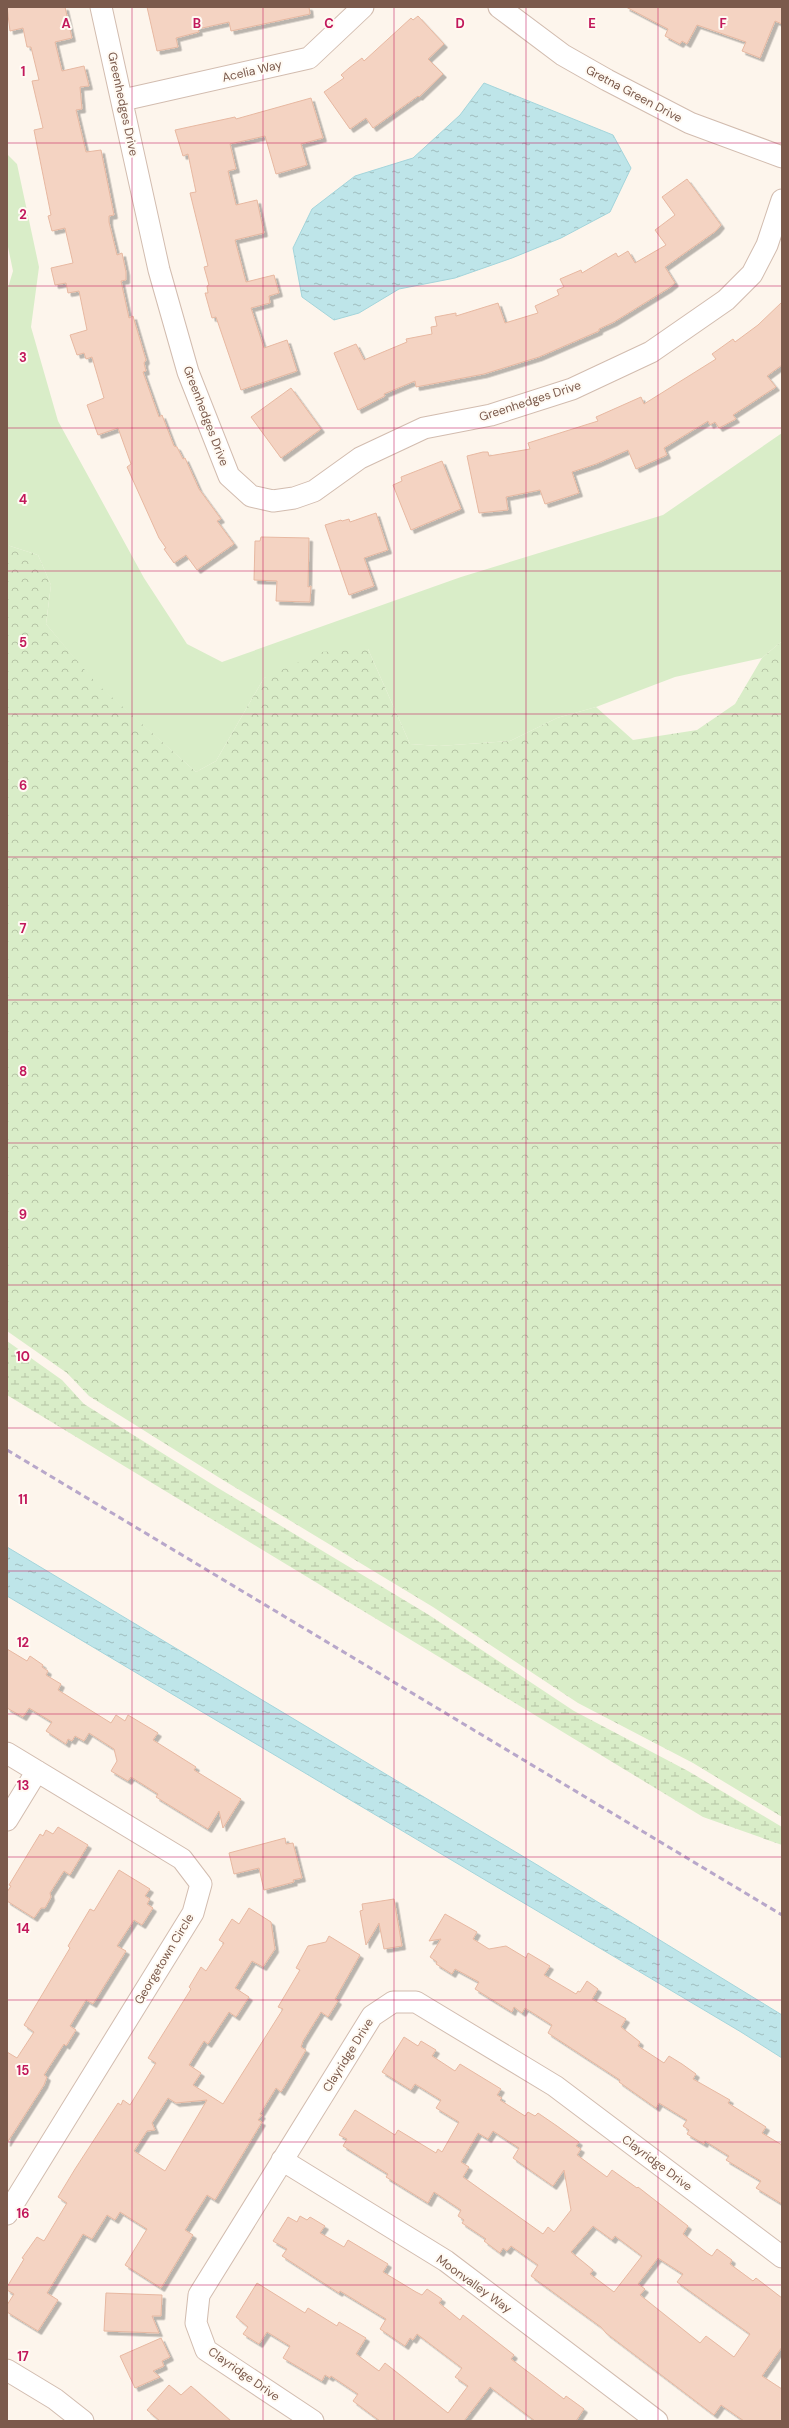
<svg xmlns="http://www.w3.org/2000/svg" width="789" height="2428" font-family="'DM Sans',sans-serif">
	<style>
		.green { fill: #d9edc8 }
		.forest { fill: url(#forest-crowns) }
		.wetland { fill: url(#wetland-marsh) }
		.water { fill: url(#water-ripples); stroke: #a4d5db }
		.building { fill: #f4d3c2; stroke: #e7b8a1; fill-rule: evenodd; filter: url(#shadow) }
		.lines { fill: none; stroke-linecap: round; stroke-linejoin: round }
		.minor-casing { stroke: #d2bcaf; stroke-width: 23 }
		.minor { stroke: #fff; stroke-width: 21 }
		.rail { stroke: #b8a7ca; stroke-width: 3; stroke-dasharray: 6 4; stroke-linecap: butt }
		.grid { fill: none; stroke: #c2185b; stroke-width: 1; stroke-opacity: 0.55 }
		.labels { text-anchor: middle; stroke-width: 4; stroke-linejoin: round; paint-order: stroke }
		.street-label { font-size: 12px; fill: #7b5a4c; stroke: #fffaf3 }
		.grid-label { font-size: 13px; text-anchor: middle; font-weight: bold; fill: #c2185b; stroke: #fffaf3; stroke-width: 4; stroke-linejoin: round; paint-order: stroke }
	</style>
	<defs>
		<pattern id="forest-crowns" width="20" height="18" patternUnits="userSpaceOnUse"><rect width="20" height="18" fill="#d9edc8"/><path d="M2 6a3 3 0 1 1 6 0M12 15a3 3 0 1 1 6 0" fill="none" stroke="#b5c3a5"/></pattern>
		<pattern id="wetland-marsh" width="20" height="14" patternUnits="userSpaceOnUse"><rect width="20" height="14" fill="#d9edc8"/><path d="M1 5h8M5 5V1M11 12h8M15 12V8" fill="none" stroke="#b5c3a5"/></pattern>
		<pattern id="water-ripples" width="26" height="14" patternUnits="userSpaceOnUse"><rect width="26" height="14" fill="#bee5e9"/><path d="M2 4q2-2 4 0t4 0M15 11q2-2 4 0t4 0" fill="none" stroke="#9fbdbf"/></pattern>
		<filter id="shadow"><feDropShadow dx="3.5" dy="3.5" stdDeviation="0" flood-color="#0004"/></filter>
	</defs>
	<rect width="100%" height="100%" fill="#fdf5ec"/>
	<path class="green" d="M 7,154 L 17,164 L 39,267 L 31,327 L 58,421 L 144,578 L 187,644 L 222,662 L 461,577 L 663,515 L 782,433 L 782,641 L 762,658 L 675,677 L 596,707 L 557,718 L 510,741 L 439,746 L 410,744 L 368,649 L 264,678 L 216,761 L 196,772 L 95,683 L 46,624 L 51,585 L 38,555 L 7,545 L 7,291 L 13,271 L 7,242 Z"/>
	<path class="forest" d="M 7,545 L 38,555 L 51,585 L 46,624 L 96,683 L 196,772 L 216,761 L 264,678 L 321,652 L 368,649 L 410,744 L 439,746 L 510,741 L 557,718 L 596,707 L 633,740 L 697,730 L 735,704 L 762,658 L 782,641 L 782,1817 L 693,1763 L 578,1703 L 433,1607 L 223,1480 L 89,1396 L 67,1373 L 7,1331 Z"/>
	<path class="wetland" d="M 7,1341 L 62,1380 L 84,1404 L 218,1488 L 429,1615 L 574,1711 L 688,1771 L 782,1827 L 782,1845 L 703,1817 L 7,1395 Z"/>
	<path class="water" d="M 484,83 L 613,135 L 631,168 L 610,212 L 561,238 L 512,258 L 455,278 L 399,289 L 359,313 L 334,320 L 302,297 L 293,248 L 312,209 L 355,176 L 413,158 L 460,115 Z
		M 7,1547 L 539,1866 L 782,2015 L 782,2058 L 741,2032 L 7,1596 Z"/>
	<path class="building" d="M 7,7 L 65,7 L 72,38 L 55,42 L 62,71 L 84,66 L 89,86 L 80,87 L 82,109 L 76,110 L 86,152 L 101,150 L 114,215 L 109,216 L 109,222 L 117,255 L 122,253 L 126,272 L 126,280 L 121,281 L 129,318 L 133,316 L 146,360 L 144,363 L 146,371 L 143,372 L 159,417 L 162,415 L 174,446 L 177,447 L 183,459 L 185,458 L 199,489 L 221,519 L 217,521 L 234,544 L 197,570 L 186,555 L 174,563 L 164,549 L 166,548 L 159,538 L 127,467 L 131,464 L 118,428 L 98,435 L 87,405 L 104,398 L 92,357 L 86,359 L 84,353 L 77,355 L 70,335 L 87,330 L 79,291 L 68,293 L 66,283 L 55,285 L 51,268 L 73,263 L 65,228 L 52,231 L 48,216 L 51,215 L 34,130 L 43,128 L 32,81 L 39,80 L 31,47 L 27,47 L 23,28 L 10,31 Z
		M 147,7 L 309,7 L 310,14 L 231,31 L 229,22 L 198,29 L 199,32 L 176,38 L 178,47 L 157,51 Z
		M 626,7 L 782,7 L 782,24 L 775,21 L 760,58 L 742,51 L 746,42 L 697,25 L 687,44 L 682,41 L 680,44 L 665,36 L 668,29 Z
		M 418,16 L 444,44 L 428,59 L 443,74 L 419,97 L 418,96 L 373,128 L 366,118 L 350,129 L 324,92 L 344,78 L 341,75 L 349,68 L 362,58 L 364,61 L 411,18 L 413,20 Z
		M 311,98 L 323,138 L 301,144 L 307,165 L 276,174 L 265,136 L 230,144 L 236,169 L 228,171 L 236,205 L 257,200 L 264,233 L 235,240 L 246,282 L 274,275 L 279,293 L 269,296 L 270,303 L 251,308 L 264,348 L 287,340 L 297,371 L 241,390 L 216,317 L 212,318 L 205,293 L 208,293 L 207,286 L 209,285 L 204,267 L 208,266 L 190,193 L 196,192 L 188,154 L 183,156 L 175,130 L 235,117 L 236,119 Z
		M 687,179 L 721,225 L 716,231 L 665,267 L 675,283 L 669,288 L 614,322 L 599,329 L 599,331 L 539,357 L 484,374 L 416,387 L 415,381 L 384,394 L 385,396 L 358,410 L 334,353 L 356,344 L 364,360 L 407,342 L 406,339 L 432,334 L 431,327 L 437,326 L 435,317 L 456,313 L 456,316 L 498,303 L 505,323 L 538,313 L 535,306 L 559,295 L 557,290 L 564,287 L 560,279 L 581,270 L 582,273 L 616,253 L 618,257 L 628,251 L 635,263 L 666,245 L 655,230 L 675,215 L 662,197 Z
		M 782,302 L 782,365 L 767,376 L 776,387 L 733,415 L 736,419 L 719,428 L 715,422 L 710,425 L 708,421 L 664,448 L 667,455 L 636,469 L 628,450 L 596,464 L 572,472 L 579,493 L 545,504 L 540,490 L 506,497 L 508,510 L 479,513 L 467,456 L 483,452 L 488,452 L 489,456 L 530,449 L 528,443 L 598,421 L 596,417 L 641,397 L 644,404 L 716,359 L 712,354 L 733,339 L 735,342 L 758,325 Z
		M 291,388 L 321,429 L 281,458 L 251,417 Z
		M 442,461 L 461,509 L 411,530 L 393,485 L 402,481 L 401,477 Z
		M 376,513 L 388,550 L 364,558 L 374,586 L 349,595 L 325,525 L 341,520 L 342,521 L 349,519 L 350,522 Z
		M 261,537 L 309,538 L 308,587 L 311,586 L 310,602 L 276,601 L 277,581 L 254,580 L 255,541 L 260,541 Z
		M 7,1649 L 27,1661 L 30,1656 L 43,1665 L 42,1667 L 48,1671 L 46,1675 L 61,1684 L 58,1690 L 111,1723 L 116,1715 L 125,1721 L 128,1715 L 158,1733 L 153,1740 L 196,1767 L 194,1770 L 241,1799 L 223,1828 L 219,1811 L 208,1829 L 156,1797 L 158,1794 L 131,1777 L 128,1781 L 111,1771 L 117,1761 L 114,1749 L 89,1733 L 84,1741 L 75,1736 L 72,1741 L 68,1739 L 66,1744 L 46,1731 L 52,1722 L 29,1708 L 23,1717 L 7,1708 Z
		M 58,1827 L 88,1845 L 70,1875 L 64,1871 L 50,1893 L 51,1897 L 45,1908 L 41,1908 L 34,1918 L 7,1901 L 7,1892 L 11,1886 L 9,1885 L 40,1834 L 43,1836 L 46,1830 L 53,1834 Z
		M 285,1838 L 286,1844 L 293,1843 L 302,1878 L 293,1880 L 294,1882 L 264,1890 L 259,1868 L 234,1874 L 229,1853 Z
		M 119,1870 L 150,1889 L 145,1896 L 150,1899 L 147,1904 L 153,1908 L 142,1925 L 134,1920 L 117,1946 L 126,1951 L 93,2004 L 86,2000 L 70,2026 L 76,2030 L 66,2046 L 64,2044 L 44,2075 L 47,2077 L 44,2085 L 7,2143 L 7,2052 L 17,2058 L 34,2032 L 24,2025 L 70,1948 L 68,1946 L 90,1909 L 94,1911 Z
		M 394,1899 L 402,1946 L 384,1949 L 379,1923 L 366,1945 L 360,1911 L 363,1910 L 362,1904 Z
		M 249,1908 L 271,1922 L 275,1949 L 263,1967 L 252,1961 L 235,1988 L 249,1997 L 236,2017 L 229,2012 L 208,2044 L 204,2041 L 189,2065 L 201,2073 L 193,2085 L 223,2104 L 283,2009 L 278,2007 L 300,1970 L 296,1968 L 308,1946 L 326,1942 L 329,1936 L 360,1955 L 335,1999 L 338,2001 L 328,2017 L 321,2012 L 303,2041 L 301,2047 L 306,2050 L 281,2092 L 276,2088 L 260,2114 L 262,2115 L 258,2120 L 262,2122 L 215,2200 L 207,2195 L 185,2230 L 193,2235 L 161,2288 L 125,2265 L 147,2229 L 120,2212 L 115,2220 L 107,2215 L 92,2239 L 83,2234 L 47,2293 L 58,2300 L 38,2331 L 7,2312 L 7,2305 L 14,2294 L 7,2290 L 7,2287 L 24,2259 L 22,2258 L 37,2237 L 44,2241 L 67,2203 L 58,2197 L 75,2169 L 118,2103 L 121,2105 L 123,2100 L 130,2105 L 156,2063 L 148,2058 L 191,1989 L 189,1987 L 201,1967 L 206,1971 L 224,1943 L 219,1940 L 232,1919 L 239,1924 ZM 168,2098 L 176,2103 L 207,2100 L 165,2171 L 134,2151 L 147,2131 L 155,2130 L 152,2123 Z
		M 445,1914 L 477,1932 L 473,1939 L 489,1949 L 506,1946 L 526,1958 L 528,1953 L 550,1966 L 544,1975 L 576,1994 L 578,1991 L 580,1992 L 587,1981 L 598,1989 L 592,1999 L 626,2019 L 621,2027 L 640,2042 L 638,2046 L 664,2063 L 669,2056 L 682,2064 L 696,2074 L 693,2079 L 730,2100 L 728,2103 L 766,2127 L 762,2133 L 782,2145 L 782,2204 L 756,2188 L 761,2181 L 726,2160 L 729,2156 L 705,2141 L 704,2144 L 687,2134 L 689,2130 L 683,2126 L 687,2120 L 659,2103 L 656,2108 L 619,2082 L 620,2080 L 548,2033 L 552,2025 L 525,2008 L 522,2013 L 514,2007 L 512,2012 L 475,1989 L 479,1982 L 455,1969 L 452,1974 L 436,1964 L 437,1962 L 430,1957 L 441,1939 L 429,1941 Z
		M 404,2037 L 418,2046 L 421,2041 L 436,2050 L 432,2056 L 455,2071 L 460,2064 L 501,2089 L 497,2095 L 502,2098 L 500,2100 L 525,2116 L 528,2112 L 535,2116 L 538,2113 L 557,2126 L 579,2142 L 576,2146 L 581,2149 L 577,2155 L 607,2177 L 612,2170 L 637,2188 L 638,2187 L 688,2226 L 683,2234 L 707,2253 L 712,2256 L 717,2249 L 732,2260 L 730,2264 L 753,2281 L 756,2278 L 782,2298 L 782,2347 L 762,2376 L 782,2389 L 782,2421 L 744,2421 L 721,2405 L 714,2415 L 606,2333 L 601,2327 L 531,2276 L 538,2265 L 511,2246 L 507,2251 L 503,2248 L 500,2253 L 484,2241 L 486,2239 L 462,2223 L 464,2220 L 458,2216 L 461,2210 L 434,2192 L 428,2203 L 386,2177 L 388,2174 L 343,2146 L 347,2139 L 339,2135 L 355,2110 L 395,2135 L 398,2130 L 436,2153 L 438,2149 L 442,2152 L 459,2122 L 436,2108 L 441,2100 L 415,2084 L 411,2090 L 382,2072 ZM 493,2131 L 519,2148 L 513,2158 L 553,2186 L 564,2170 L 571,2210 L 554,2232 L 548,2227 L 543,2234 L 463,2177 L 469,2167 L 461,2162 L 478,2133 L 488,2139 ZM 593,2226 L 612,2240 L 615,2236 L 642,2256 L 614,2292 L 590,2274 L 593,2270 L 571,2252 ZM 658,2258 L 683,2274 L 677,2282 L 750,2334 L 734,2357 L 706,2336 L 700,2343 L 640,2295 L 645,2289 L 638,2284 Z
		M 300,2216 L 307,2220 L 310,2217 L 325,2226 L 320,2233 L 344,2247 L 348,2240 L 388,2264 L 383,2272 L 416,2292 L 422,2295 L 427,2289 L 442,2299 L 439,2303 L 460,2320 L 463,2315 L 514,2355 L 511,2359 L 564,2399 L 566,2396 L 584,2409 L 576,2421 L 535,2421 L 490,2387 L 464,2421 L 380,2421 L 353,2401 L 358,2394 L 331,2376 L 330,2378 L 325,2375 L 322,2381 L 283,2358 L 290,2346 L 267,2332 L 259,2344 L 243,2334 L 248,2327 L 236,2317 L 257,2283 L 305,2313 L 308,2308 L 337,2326 L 339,2322 L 366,2338 L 356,2354 L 379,2371 L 385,2363 L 448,2413 L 468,2386 L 455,2377 L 462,2368 L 417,2334 L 413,2340 L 410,2338 L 405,2346 L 380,2329 L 386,2319 L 340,2291 L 339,2293 L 282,2256 L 287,2249 L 273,2241 L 288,2217 L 297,2222 Z
		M 106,2293 L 162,2295 L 161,2316 L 152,2316 L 159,2333 L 104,2331 Z
		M 161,2338 L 170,2357 L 162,2361 L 164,2366 L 153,2371 L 160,2377 L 135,2388 L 120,2356 Z
		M 169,2385 L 181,2395 L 191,2386 L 231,2421 L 160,2421 L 147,2410 Z"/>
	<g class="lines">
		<g class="minor-casing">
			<path id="minor" d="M 101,7 L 159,270 L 188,372 L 229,476 L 251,496 L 273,501 L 294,498 L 314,491 L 360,458 L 424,428 L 491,415 L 572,389 L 651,352 L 726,300 L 752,274 L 767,245 L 782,200
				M 499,7 L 563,55 L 607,80 L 690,123 L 782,157
				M 123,100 L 309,58 L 363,7
				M 7,1753 L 182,1859 L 201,1884 L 193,1913 L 7,2214
				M 7,1820 L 37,1771
				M 282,2160 L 446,2261 L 657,2421
				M 7,2370 L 55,2399 L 83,2421
				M 313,2421 L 206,2350 L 196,2323 L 199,2295 L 372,2016 L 393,2002 L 416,2002 L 555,2086 L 782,2257"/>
		</g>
		<use href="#minor" class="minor"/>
		<path class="rail" d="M 7,1450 L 782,1915"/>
	</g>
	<path class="grid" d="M 132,7 L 132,2421M 263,7 L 263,2421M 394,7 L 394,2421M 526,7 L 526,2421M 658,7 L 658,2421M 7,143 L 782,143M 7,286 L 782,286M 7,428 L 782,428M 7,571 L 782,571M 7,714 L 782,714M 7,857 L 782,857M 7,1000 L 782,1000M 7,1143 L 782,1143M 7,1285 L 782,1285M 7,1428 L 782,1428M 7,1571 L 782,1571M 7,1714 L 782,1714M 7,1857 L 782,1857M 7,2000 L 782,2000M 7,2142 L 782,2142M 7,2285 L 782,2285"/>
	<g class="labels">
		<g class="street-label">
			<text transform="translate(252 71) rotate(-13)" y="4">Acelia Way</text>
			<text transform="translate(634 94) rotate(28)" y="4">Gretna Green Drive</text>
			<text transform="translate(123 104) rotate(78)" y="4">Greenhedges Drive</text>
			<text transform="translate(530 401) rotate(-18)" y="4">Greenhedges Drive</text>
			<text transform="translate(206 416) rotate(69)" y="4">Greenhedges Drive</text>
			<text transform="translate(164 1959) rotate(-59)" y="4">Georgetown Circle</text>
			<text transform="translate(348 2055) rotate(-58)" y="4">Clayridge Drive</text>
			<text transform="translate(657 2163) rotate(37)" y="4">Clayridge Drive</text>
			<text transform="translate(474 2284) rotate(36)" y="4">Moonvalley Way</text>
			<text transform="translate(244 2374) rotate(35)" y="4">Clayridge Drive</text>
		</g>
	</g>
	<g class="grid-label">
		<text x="66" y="28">A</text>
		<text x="197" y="28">B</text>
		<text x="329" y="28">C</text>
		<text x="460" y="28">D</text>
		<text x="592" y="28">E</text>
		<text x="723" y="28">F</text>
		<text x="23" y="76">1</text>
		<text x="23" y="219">2</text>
		<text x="23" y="362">3</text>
		<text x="23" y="504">4</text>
		<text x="23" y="647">5</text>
		<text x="23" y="790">6</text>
		<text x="23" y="933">7</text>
		<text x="23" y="1076">8</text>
		<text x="23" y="1219">9</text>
		<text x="23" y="1361">10</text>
		<text x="23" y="1504">11</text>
		<text x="23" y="1647">12</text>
		<text x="23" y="1790">13</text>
		<text x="23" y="1933">14</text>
		<text x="23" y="2075">15</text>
		<text x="23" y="2218">16</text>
		<text x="23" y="2361">17</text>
	</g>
	<rect width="789" height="2428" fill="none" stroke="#7b5a4c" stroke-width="16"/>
</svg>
